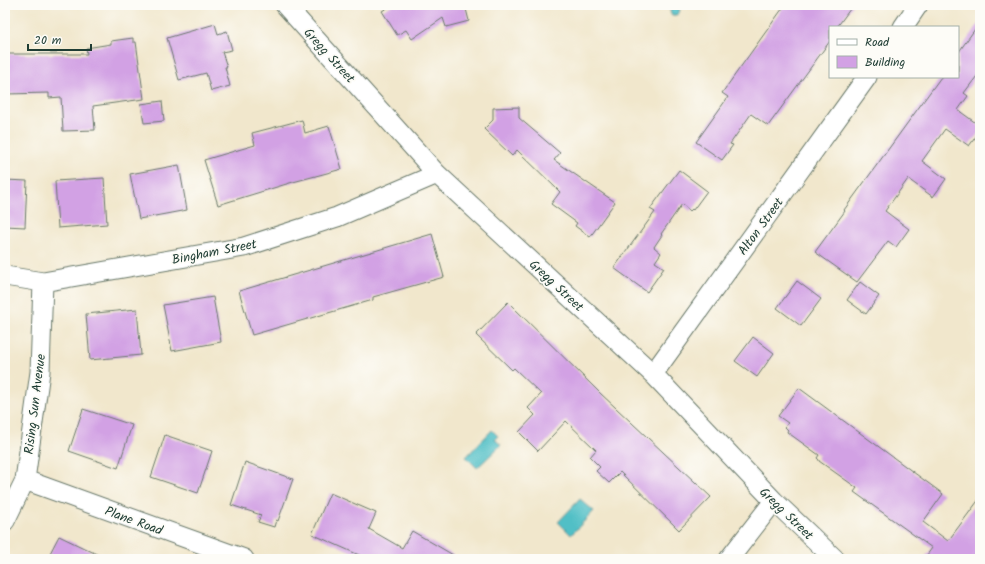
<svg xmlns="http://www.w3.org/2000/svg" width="985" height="564" font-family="Kalam,sans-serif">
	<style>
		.water { fill: #51bfc6; stroke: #387e7d }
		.building { fill: #d2a1e4 }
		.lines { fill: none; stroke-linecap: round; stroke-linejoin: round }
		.minor-casing { stroke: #687869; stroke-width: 21 }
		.minor { stroke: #fff; stroke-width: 19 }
		.labels { text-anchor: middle; stroke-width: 3.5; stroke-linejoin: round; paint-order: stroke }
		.street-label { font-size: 13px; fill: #1f3d34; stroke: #fdfcf7 }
	</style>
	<rect width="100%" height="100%" fill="#fdfcf7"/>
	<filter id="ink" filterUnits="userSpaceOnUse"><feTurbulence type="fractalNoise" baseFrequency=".025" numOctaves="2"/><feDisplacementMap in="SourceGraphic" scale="8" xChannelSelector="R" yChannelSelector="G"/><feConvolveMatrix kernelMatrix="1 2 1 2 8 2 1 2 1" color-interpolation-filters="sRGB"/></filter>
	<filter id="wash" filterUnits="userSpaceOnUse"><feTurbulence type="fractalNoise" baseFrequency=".012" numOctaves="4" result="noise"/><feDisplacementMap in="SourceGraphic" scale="16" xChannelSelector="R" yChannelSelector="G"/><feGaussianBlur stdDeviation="0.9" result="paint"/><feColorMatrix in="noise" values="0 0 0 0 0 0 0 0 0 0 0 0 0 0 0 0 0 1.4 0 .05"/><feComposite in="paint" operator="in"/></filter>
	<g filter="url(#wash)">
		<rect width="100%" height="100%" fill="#f1e7cc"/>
		<path class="water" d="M 643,5 L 678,5 L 677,7 L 680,9 L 679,13 L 676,15 L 672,15 L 670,12 L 671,9 L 669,8 L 649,10 Z
			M 492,430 L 498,436 L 495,439 L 501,445 L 477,468 L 466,457 Z
			M 580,499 L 594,511 L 571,535 L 558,522 Z"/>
		<g id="blocks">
			<path class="building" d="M 392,5 L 465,5 L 469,21 L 446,27 L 443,18 L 412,39 L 406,30 L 397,35 L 382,11 Z
				M 785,5 L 853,5 L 837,27 L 830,27 L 830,41 L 768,126 L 751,114 L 730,144 L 733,145 L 722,160 L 696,142 L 728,97 L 722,93 Z
				M 980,22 L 980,72 L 964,93 L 968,96 L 958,110 L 980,126 L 980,131 L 969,146 L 945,129 L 922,161 L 946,179 L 933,197 L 908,179 L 885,211 L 909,229 L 896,247 L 888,241 L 857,282 L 815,252 L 845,211 L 844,210 L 941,77 L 958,77 L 958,53 Z
				M 215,24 L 218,34 L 227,31 L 232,50 L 222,52 L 227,67 L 225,67 L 230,86 L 211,91 L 206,73 L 179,80 L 167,38 Z
				M 133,38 L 133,42 L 136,42 L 144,99 L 93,106 L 95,130 L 63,131 L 61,97 L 49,98 L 49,93 L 6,94 L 6,54 L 87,54 L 86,48 L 111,44 L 111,41 Z
				M 162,101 L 164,121 L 144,123 L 141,104 Z
				M 519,107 L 519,118 L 560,153 L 554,160 L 615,202 L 590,237 L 575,226 L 577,223 L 551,204 L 560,192 L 517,150 L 512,156 L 484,129 L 493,120 L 493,108 Z
				M 302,120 L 305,133 L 329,126 L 342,169 L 293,182 L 218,205 L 204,160 L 255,145 L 252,133 Z
				M 179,165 L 187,210 L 139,219 L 130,174 Z
				M 679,170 L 707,191 L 693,210 L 692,209 L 690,211 L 682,204 L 661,234 L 662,235 L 654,247 L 661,253 L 655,262 L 664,268 L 647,292 L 614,268 L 655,212 L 650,209 Z
				M 104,178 L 107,224 L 58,228 L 55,181 Z
				M 5,180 L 27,181 L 25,227 L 5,226 Z
				M 432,234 L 444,277 L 373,297 L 373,300 L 252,335 L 239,291 Z
				M 797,281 L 821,299 L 801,326 L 777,308 Z
				M 860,282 L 879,296 L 866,314 L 847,300 Z
				M 213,297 L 221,342 L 172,351 L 163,305 Z
				M 508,302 L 600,393 L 711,497 L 679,530 L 620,472 L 609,483 L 596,471 L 600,467 L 590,457 L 596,450 L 566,421 L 538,451 L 519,432 L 535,415 L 528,408 L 541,394 L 514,368 L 512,370 L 476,335 Z
				M 137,309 L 141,355 L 90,360 L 86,314 Z
				M 753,337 L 774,353 L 757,377 L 735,361 Z
				M 799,388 L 943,494 L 923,522 L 948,541 L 980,498 L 980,559 L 924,559 L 932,548 L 854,492 L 857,488 L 819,461 L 819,460 L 817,458 L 819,455 L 787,432 L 788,430 L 785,427 L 788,423 L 778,416 Z
				M 83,409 L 132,425 L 118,468 L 69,451 Z
				M 165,435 L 212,451 L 198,493 L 151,477 Z
				M 245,462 L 293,479 L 278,521 L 276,520 L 274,527 L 258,522 L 261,515 L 231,505 Z
				M 330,493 L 376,513 L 369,529 L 402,548 L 412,531 L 460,559 L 368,559 L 312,534 Z
				M 59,536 L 107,559 L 47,559 Z"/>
		</g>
	</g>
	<g filter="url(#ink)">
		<use href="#blocks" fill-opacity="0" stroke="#687869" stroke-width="1"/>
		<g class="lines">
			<g class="minor-casing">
				<path id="minor" d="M 285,5 L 437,174 L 653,374 L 774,501 L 835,559
					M 903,27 L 918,5
					M 5,276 L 43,282 L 244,247 L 337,217 L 437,174
					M 653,374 L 867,77
					M 25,480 L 244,559
					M 5,521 L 25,480 L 40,372 L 43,282
					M 729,559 L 774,501"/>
			</g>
			<use href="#minor" class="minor"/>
		</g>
	</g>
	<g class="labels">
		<g class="street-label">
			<text transform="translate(330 55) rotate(48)" y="5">Gregg Street</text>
			<text transform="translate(760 226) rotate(-54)" y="5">Alton Street</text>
			<text transform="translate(214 251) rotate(-11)" y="5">Bingham Street</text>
			<text transform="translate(557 285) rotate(43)" y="5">Gregg Street</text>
			<text transform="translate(34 404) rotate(-83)" y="5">Rising Sun Avenue</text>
			<text transform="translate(787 513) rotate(44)" y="5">Gregg Street</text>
			<text transform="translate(134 520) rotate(20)" y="5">Plane Road</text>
		</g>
	</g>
	<rect width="985" height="564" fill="none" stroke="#fdfcf7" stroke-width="20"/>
	<rect x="829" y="26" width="130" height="52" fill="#fdfcf7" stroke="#a4b0a9"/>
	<rect x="837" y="39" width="20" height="6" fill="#ffffff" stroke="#a4b0a9"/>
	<text x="865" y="46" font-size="12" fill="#1f3d34">Road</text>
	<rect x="837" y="56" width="20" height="12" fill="#d2a1e4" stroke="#a4b0a9"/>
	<text x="865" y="66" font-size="12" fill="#1f3d34">Building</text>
	<path d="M28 44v6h63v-6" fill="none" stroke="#1f3d34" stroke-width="2"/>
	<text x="34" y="44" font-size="12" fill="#1f3d34" stroke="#fdfcf7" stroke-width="3" paint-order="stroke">20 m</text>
</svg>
